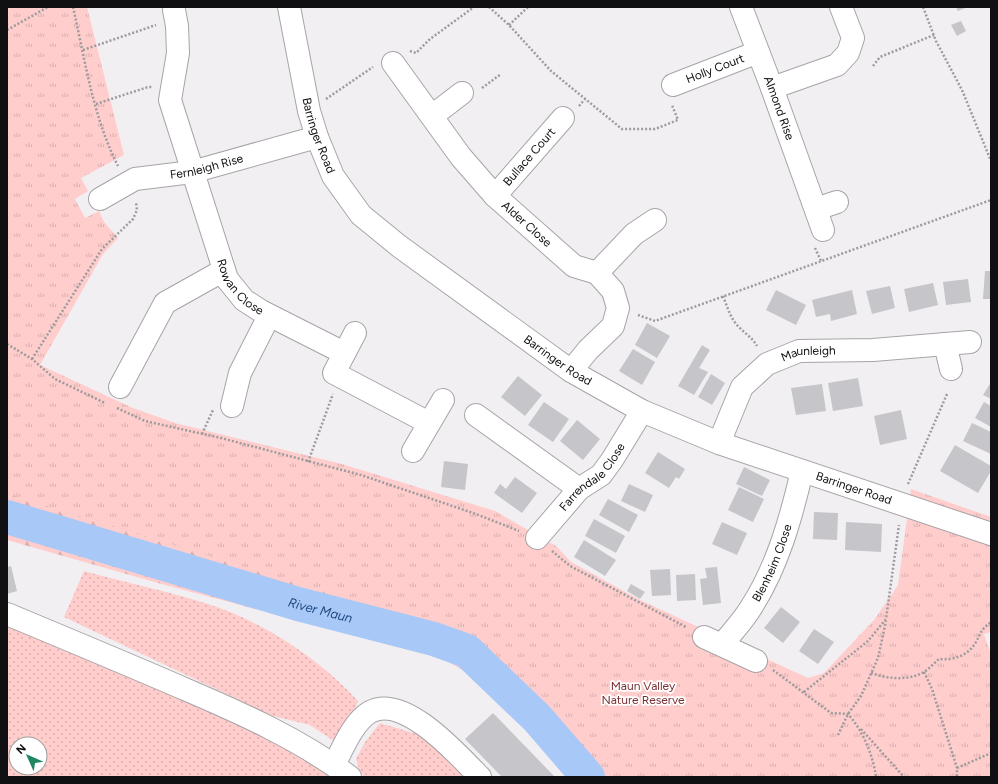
<svg xmlns="http://www.w3.org/2000/svg" width="998" height="784" font-family="Figtree,sans-serif">
	<style>
		.grass { fill: url(#grass-dots); fill-rule: evenodd }
		.forest { fill: url(#forest-firs) }
		.park { fill: url(#park-tufts) }
		.lines { fill: none; stroke-linecap: round; stroke-linejoin: round }
		.river { stroke: #a8c9f8; stroke-width: 34 }
		.building { fill: #c5c5ca }
		.minor-casing { stroke: #a7a4a8; stroke-width: 24 }
		.path { stroke: #9d9b9e; stroke-width: 2.5; stroke-dasharray: 2 2; stroke-linecap: butt }
		.minor { stroke: #fff; stroke-width: 22 }
		.labels { text-anchor: middle; stroke-width: 3.5; stroke-linejoin: round; paint-order: stroke }
		.street-label { font-size: 12px; fill: #100f11; stroke: #fff }
		.park-label { font-size: 12px; fill: #7a2f32; stroke: #fff }
		.water-label { font-size: 13px; font-style: italic; fill: #214a82; stroke: #fff }
	</style>
	<defs>
		<pattern id="grass-dots" width="8" height="8" patternUnits="userSpaceOnUse"><rect width="8" height="8" fill="#fecdcc"/><path d="M2 2h.1M6 6h.1" fill="none" stroke="#d9afae" stroke-width="1.8" stroke-linecap="round"/></pattern>
		<pattern id="forest-firs" width="22" height="20" patternUnits="userSpaceOnUse"><rect width="22" height="20" fill="#fecdcc"/><path d="M5 1l3.5 6h-7zM16 11l3.5 6h-7z" fill="#d9afae"/></pattern>
		<pattern id="park-tufts" width="24" height="20" patternUnits="userSpaceOnUse"><rect width="24" height="20" fill="#fecdcc"/><path d="M3 7l-1-3M5 7V3M7 7l1-3M15 17l-1-3M17 17v-4M19 17l1-3" fill="none" stroke="#d9afae"/></pattern>
	</defs>
	<rect width="100%" height="100%" fill="#f2eff3"/>
	<path class="grass" d="M 84,571 C 127,583 172,592 214,606 C 265,623 322,661 358,701 L 340,745 L 310,725 L 273,716 L 64,617 Z
		M 7,616 L 228,712 L 339,777 L 7,777 ZM 16,744 L 40,744 L 40,768 L 16,768 Z
		M 380,723 L 417,734 L 466,772 L 463,777 L 365,777 L 360,773 L 356,759 L 365,742 Z"/>
	<path class="forest" d="M 7,380 L 845,777 L 571,777 L 480,680 L 443,659 L 158,583 L 7,540 Z"/>
	<path class="park" d="M 7,7 L 87,7 L 124,155 L 81,178 L 88,191 L 75,199 L 85,218 L 99,211 L 104,222 L 118,238 L 103,254 L 40,365 L 133,408 L 175,423 L 342,464 L 495,511 L 556,546 L 571,562 L 640,600 L 808,678 L 824,673 L 874,620 L 898,585 L 911,489 L 991,517 L 991,632 L 984,634 L 991,654 L 991,777 L 605,777 L 480,639 L 7,494 Z"/>
	<g class="lines">
		<path class="river" id="s1" d="M 7,517 L 298,604 L 434,639 L 467,651 L 537,718 L 588,777"/>
	</g>
	<path class="building" d="M 956,7 L 968,7 L 958,11 Z
		M 961,21 L 966,31 L 957,36 L 951,25 Z
		M 985,271 L 991,271 L 991,299 L 983,299 Z
		M 968,279 L 971,302 L 946,305 L 943,282 Z
		M 933,283 L 938,305 L 909,312 L 904,289 Z
		M 890,286 L 895,308 L 872,314 L 866,291 Z
		M 776,290 L 806,305 L 796,325 L 766,310 Z
		M 852,290 L 857,314 L 831,321 L 830,314 L 816,317 L 812,300 Z
		M 647,323 L 670,336 L 657,358 L 635,345 Z
		M 702,345 L 710,350 L 699,368 L 708,372 L 694,395 L 678,386 Z
		M 633,349 L 655,362 L 642,385 L 619,371 Z
		M 711,374 L 725,383 L 712,405 L 698,397 Z
		M 518,376 L 542,395 L 525,416 L 501,397 Z
		M 858,378 L 863,406 L 833,411 L 828,383 Z
		M 991,382 L 991,399 L 983,395 Z
		M 822,384 L 826,411 L 796,415 L 791,388 Z
		M 544,402 L 569,419 L 553,442 L 528,425 Z
		M 984,402 L 991,406 L 991,427 L 975,418 Z
		M 901,410 L 907,439 L 880,445 L 874,416 Z
		M 577,420 L 600,439 L 583,460 L 560,441 Z
		M 972,423 L 991,432 L 991,454 L 963,441 Z
		M 955,445 L 991,466 L 991,471 L 978,493 L 940,471 Z
		M 658,452 L 685,469 L 679,479 L 676,477 L 669,488 L 645,473 Z
		M 444,461 L 468,464 L 465,490 L 441,487 Z
		M 744,467 L 770,480 L 762,496 L 736,484 Z
		M 515,477 L 537,493 L 522,513 L 494,493 L 500,484 L 506,489 Z
		M 629,484 L 653,495 L 645,512 L 621,501 Z
		M 739,487 L 764,499 L 753,522 L 728,510 Z
		M 608,499 L 638,515 L 629,532 L 599,515 Z
		M 814,512 L 838,513 L 837,540 L 813,539 Z
		M 594,519 L 625,536 L 616,553 L 585,536 Z
		M 722,522 L 747,533 L 737,555 L 712,544 Z
		M 846,522 L 882,524 L 881,552 L 845,550 Z
		M 584,540 L 616,560 L 605,576 L 574,557 Z
		M 11,566 L 17,591 L 7,594 L 7,567 Z
		M 717,567 L 721,603 L 703,605 L 700,579 L 707,578 L 705,568 Z
		M 670,569 L 671,595 L 652,596 L 650,570 Z
		M 695,574 L 696,600 L 677,601 L 676,575 Z
		M 631,584 L 645,592 L 640,599 L 627,591 Z
		M 781,607 L 800,622 L 783,643 L 764,628 Z
		M 814,629 L 834,642 L 818,664 L 799,651 Z
		M 493,713 L 555,777 L 502,777 L 465,739 Z"/>
	<g class="lines">
		<g class="minor-casing">
			<g id="minor">
				<path id="s2" d="M 289,7 L 309,111 L 317,137 L 333,176 L 361,215 L 399,246 L 571,371 L 642,411 L 719,443 L 991,534"/>
				<path id="s3" d="M 741,7 L 772,88 L 823,230"/>
				<path id="s4" d="M 174,10 L 177,26 L 178,53 L 170,100 L 227,279 L 244,300 L 261,311 L 344,353"/>
				<path id="s5" d="M 393,63 L 461,157 L 495,196 L 574,266 L 597,273 L 613,291 L 618,308 L 613,326 L 588,350 L 571,371"/>
				<path id="s6" d="M 673,85 L 758,52"/>
				<path d="M 772,88 L 837,65 L 848,53 L 853,38 L 841,7"/>
				<path d="M 432,116 L 462,93"/>
				<path id="s7" d="M 495,196 L 563,118"/>
				<path id="s8" d="M 100,199 L 135,179 L 192,172 L 317,137"/>
				<path d="M 816,209 L 837,202"/>
				<path d="M 597,273 L 634,234 L 655,220"/>
				<path d="M 355,333 L 334,373 L 429,423"/>
				<path d="M 945,344 L 951,369"/>
				<path d="M 120,387 L 165,303 L 224,270"/>
				<path d="M 232,406 L 240,373 L 269,316"/>
				<path d="M 476,415 L 579,489"/>
				<path id="s9" d="M 719,443 L 742,387 L 767,364 L 799,351 L 873,350 L 970,342"/>
				<path d="M 413,451 L 443,400"/>
				<path id="s10" d="M 537,538 L 579,489 L 601,475 L 612,460 L 642,411"/>
				<path d="M 7,614 C 67,639 127,664 187,690 C 243,714 301,740 350,777"/>
				<path d="M 704,637 L 756,661"/>
				<path id="s11" d="M 722,645 C 732,632 744,620 752,606 C 778,565 791,518 802,471"/>
				<path d="M 334,765 C 343,748 353,722 370,712 C 404,693 458,755 480,777"/>
			</g>
		</g>
		<path class="path" d="M 73,7 C 85,60 93,117 118,166
			M 489,7 L 509,25 L 551,71 L 622,129 L 655,129 L 678,120 L 672,105
			M 923,7 L 936,41 L 962,90 L 991,161
			M 509,25 L 528,7
			M 7,30 L 48,7
			M 83,50 L 156,25
			M 410,51 L 416,53 L 430,39 L 474,7
			M 873,66 L 880,57 L 934,35
			M 482,88 L 501,74
			M 326,99 L 373,67
			M 96,104 L 148,87 L 152,87
			M 579,106 L 585,99
			M 815,248 L 821,261
			M 723,296 C 727,306 730,317 737,325 C 744,333 752,337 757,346
			M 638,315 L 655,321 L 991,200
			M 7,344 L 32,359 L 55,379 L 105,403
			M 32,359 L 102,249 L 133,219 L 137,210 L 136,202
			M 117,408 L 145,421 L 221,438 L 361,475 L 476,514 L 519,531
			M 202,434 L 213,410
			M 308,462 L 333,394
			M 908,484 L 947,394
			M 552,551 L 570,566 L 686,627
			M 773,670 L 831,713 L 848,714 C 863,731 873,755 876,777
			M 924,672 L 932,689 L 957,768 L 957,777
			M 871,673 C 888,679 908,681 924,672 C 929,669 934,663 939,659 C 954,660 968,656 976,642 C 982,631 980,631 991,622
			M 804,692 L 868,641 L 886,619 L 899,525
			M 861,729 L 904,777
			M 838,735 L 848,714 L 861,696 L 878,658 L 886,621
			M 957,768 L 991,753"/>
		<use href="#minor" class="minor"/>
	</g>
	<g class="labels">
		<g class="street-label">
			<text dy="4" stroke="none"><textPath href="#s6" startOffset="45">Holly Court</textPath></text>
			<text dy="4" stroke="none"><textPath href="#s3" startOffset="108">Almond Rise</textPath></text>
			<text dy="4" stroke="none"><textPath href="#s2" startOffset="132">Barringer Road</textPath></text>
			<text dy="4" stroke="none"><textPath href="#s7" startOffset="52">Bullace Court</textPath></text>
			<text dy="4" stroke="none"><textPath href="#s8" startOffset="113">Fernleigh Rise</textPath></text>
			<text dy="4" stroke="none"><textPath href="#s5" startOffset="210">Alder Close</textPath></text>
			<text dy="4" stroke="none"><textPath href="#s4" startOffset="293">Rowan Close</textPath></text>
			<text dy="4" stroke="none"><textPath href="#s9" startOffset="138">Maunleigh</textPath></text>
			<text dy="4" stroke="none"><textPath href="#s2" startOffset="468">Barringer Road</textPath></text>
			<text dy="4" stroke="none"><textPath href="#s10" startOffset="83">Farrendale Close</textPath></text>
			<text dy="4" stroke="none"><textPath href="#s2" startOffset="792">Barringer Road</textPath></text>
			<text dy="4" stroke="none"><textPath href="#s11" startOffset="97">Blenheim Close</textPath></text>
		</g>
		<g class="park-label">
			<text x="643" y="690">Maun Valley<tspan x="643" dy="14">Nature Reserve</tspan></text>
		</g>
		<g class="water-label">
			<text dy="5" stroke="none"><textPath href="#s1" startOffset="327">River Maun</textPath></text>
		</g>
	</g>
	<rect width="998" height="784" fill="none" stroke="#100f11" stroke-width="16"/>
	<g transform="translate(28 756) rotate(315)"><circle r="19" fill="#ffffff" stroke="#9f9fa0"/>
	<path d="M0-3L7 15L0 10L-7 15Z" fill="#1f8762"/>
	<text y="-6" font-size="11" font-weight="bold" text-anchor="middle" fill="#100f11">N</text>
	</g>
</svg>
